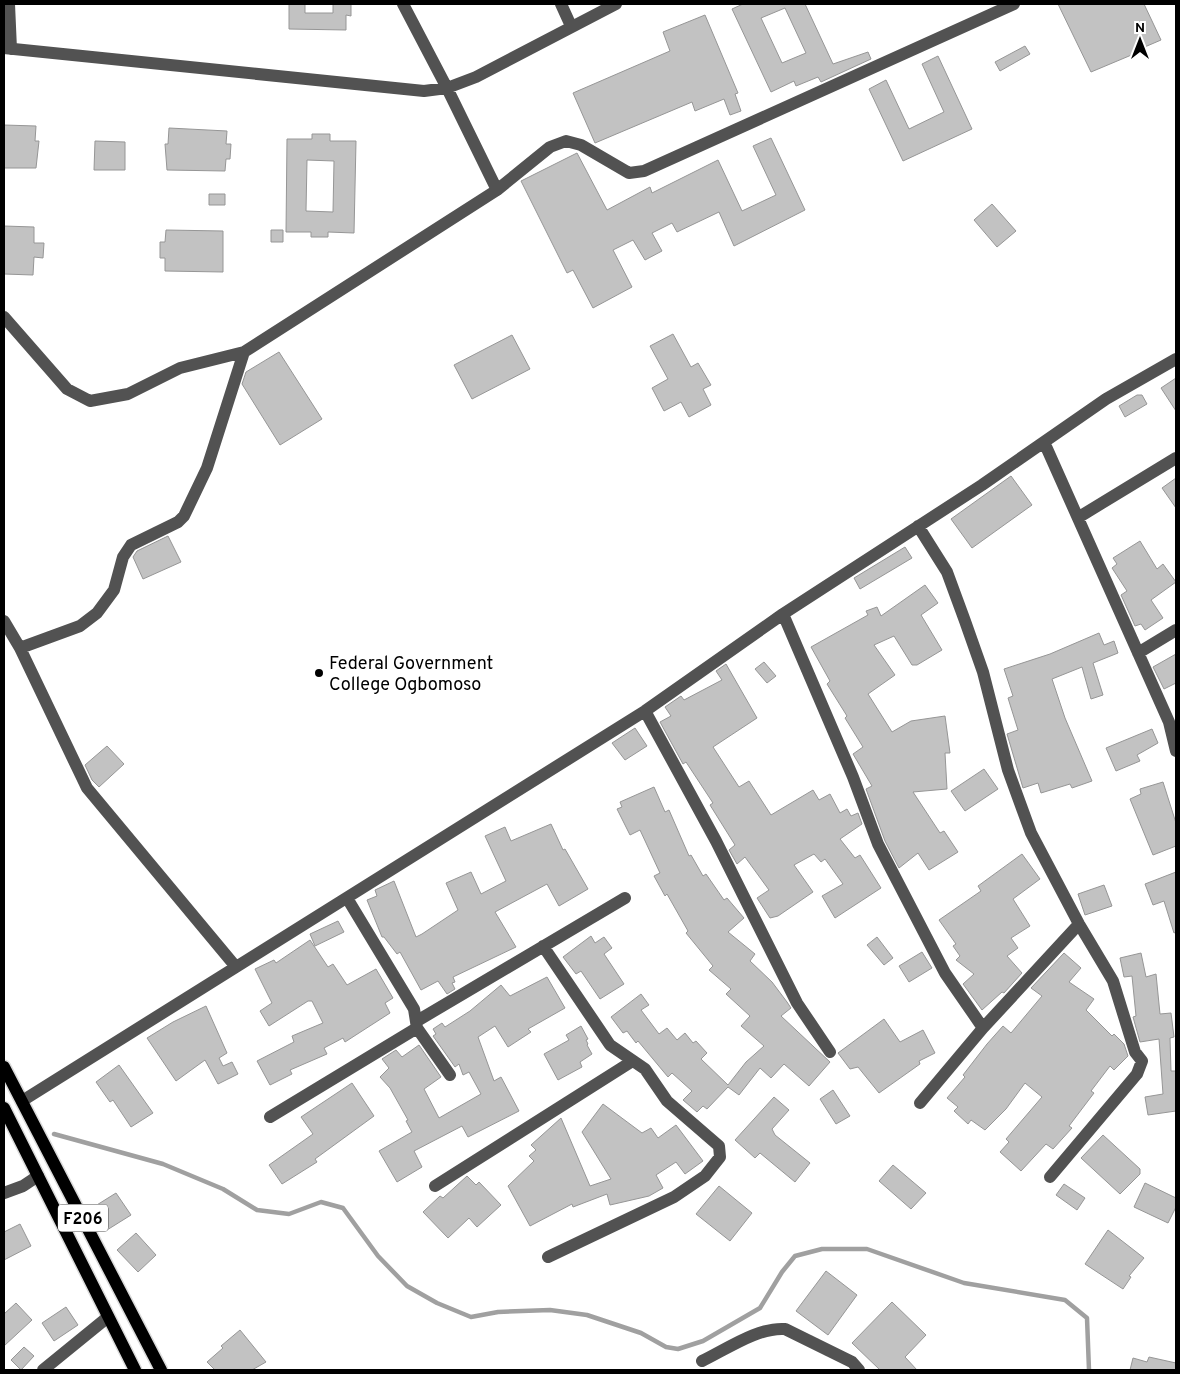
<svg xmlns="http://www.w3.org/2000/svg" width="1180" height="1374" font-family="Overpass,sans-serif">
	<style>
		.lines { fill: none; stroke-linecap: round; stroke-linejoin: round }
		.stream { stroke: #a0a0a0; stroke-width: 4.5 }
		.building { fill: #c2c2c2; stroke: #969696; fill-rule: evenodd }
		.major-casing { stroke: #dbdbdb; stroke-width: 15 }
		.minor { stroke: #525252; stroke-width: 12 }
		.major { stroke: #000; stroke-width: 12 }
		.poi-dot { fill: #000; stroke: #fff; stroke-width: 2 }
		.labels { text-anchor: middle; stroke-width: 4; stroke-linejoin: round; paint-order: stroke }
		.shield { fill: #fff; stroke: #4c4c4c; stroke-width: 1 }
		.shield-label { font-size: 16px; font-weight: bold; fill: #000 }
		.poi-label { font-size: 18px; fill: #000; stroke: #fff; text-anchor: start }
	</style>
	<rect width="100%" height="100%" fill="#fff"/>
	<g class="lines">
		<path class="stream" d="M 54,1134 L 163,1164 L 223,1189 L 257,1210 L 289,1214 L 321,1202 L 343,1208 L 378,1256 L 407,1286 L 437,1303 L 471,1317 L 498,1312 L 550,1310 L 587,1315 L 641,1333 L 666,1347 L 678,1349 L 703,1341 L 760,1308 L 782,1272 L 795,1256 L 822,1249 L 867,1249 L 964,1283 L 1065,1300 L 1087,1318 L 1089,1370"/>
	</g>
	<path class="building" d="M 289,4 L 305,4 L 305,13 L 333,13 L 333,4 L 351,4 L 351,16 L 346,15 L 346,30 L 289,29 Z
		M 743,4 L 805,4 L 833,64 L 868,52 L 871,59 L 821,82 L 818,77 L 796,86 L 794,81 L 771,92 L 732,9 ZM 785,8 L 806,53 L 782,63 L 761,18 Z
		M 1058,4 L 1144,4 L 1161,40 L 1140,49 L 1141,51 L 1091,72 Z
		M 705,15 L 738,93 L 735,94 L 741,111 L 730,115 L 724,99 L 695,111 L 692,102 L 595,143 L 573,93 L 670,51 L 663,32 Z
		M 1025,46 L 1030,54 L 1000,71 L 995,62 Z
		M 938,56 L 972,129 L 903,161 L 869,89 L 886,80 L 909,129 L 944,112 L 922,64 Z
		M 4,125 L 36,126 L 35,141 L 39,141 L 36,168 L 4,168 Z
		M 169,128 L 227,131 L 226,144 L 231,144 L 230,159 L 226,159 L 225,171 L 167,170 L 165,144 L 168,144 Z
		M 312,134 L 330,134 L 330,141 L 356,141 L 354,233 L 328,232 L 328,237 L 311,237 L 311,232 L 286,232 L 287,139 L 312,139 ZM 307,160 L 334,161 L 333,212 L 306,211 Z
		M 771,138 L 805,210 L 734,246 L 719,212 L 677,232 L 672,223 L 652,233 L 662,251 L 645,260 L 633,240 L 613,250 L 632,287 L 593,308 L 573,270 L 567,273 L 521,181 L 577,153 L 607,210 L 650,187 L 652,193 L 718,160 L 742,211 L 776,195 L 753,146 Z
		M 95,141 L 125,142 L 125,170 L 94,170 Z
		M 209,194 L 225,194 L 225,205 L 209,205 Z
		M 992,204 L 1016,231 L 997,247 L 974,220 Z
		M 4,226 L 34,227 L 34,243 L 44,243 L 43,258 L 34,257 L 33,275 L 4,274 Z
		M 166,230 L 223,231 L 223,272 L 165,271 L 165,258 L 160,258 L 160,242 L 165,242 Z
		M 271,230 L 283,230 L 283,242 L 271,242 Z
		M 673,334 L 691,367 L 698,363 L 711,385 L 703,389 L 711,405 L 689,417 L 681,402 L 664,411 L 652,388 L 668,379 L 650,346 Z
		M 512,335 L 530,369 L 472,399 L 454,365 Z
		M 279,352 L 322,419 L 280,445 L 242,384 L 246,372 Z
		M 1176,378 L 1176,411 L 1161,388 Z
		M 1137,395 L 1142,395 L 1147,404 L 1125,417 L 1119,406 Z
		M 1011,476 L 1032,505 L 972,548 L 951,519 Z
		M 1176,478 L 1176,508 L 1162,488 Z
		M 168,536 L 181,562 L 143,579 L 133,557 L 137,551 Z
		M 1140,541 L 1157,569 L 1163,564 L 1176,582 L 1151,600 L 1163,618 L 1145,630 L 1141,624 L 1135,626 L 1121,595 L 1127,591 L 1112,568 L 1117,564 L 1113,558 Z
		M 905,547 L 912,558 L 860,589 L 854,578 Z
		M 925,585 L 938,603 L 921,615 L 942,650 L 917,665 L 912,665 L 894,636 L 874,645 L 895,675 L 868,694 L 892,732 L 911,721 L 945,716 L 950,753 L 945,753 L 947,789 L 913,792 L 940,833 L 944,831 L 958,852 L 929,870 L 918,853 L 899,868 L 885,841 L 866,789 L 872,786 L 853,754 L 863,747 L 845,718 L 847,716 L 827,684 L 830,681 L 811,647 L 868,615 L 866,611 L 877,607 L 881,616 Z
		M 1099,633 L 1104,645 L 1114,641 L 1118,653 L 1093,663 L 1103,695 L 1091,699 L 1082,667 L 1052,679 L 1065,718 L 1092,781 L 1072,788 L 1070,784 L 1041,793 L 1038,783 L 1023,788 L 1007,734 L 1018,730 L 1008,698 L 1013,696 L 1004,669 L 1050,654 Z
		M 1176,654 L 1176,683 L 1164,689 L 1153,667 Z
		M 764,662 L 776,676 L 767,683 L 755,669 Z
		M 726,664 L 757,718 L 713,747 L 739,787 L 749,781 L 771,815 L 813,790 L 819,800 L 830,794 L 840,813 L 847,809 L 851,816 L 858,813 L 862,824 L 840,839 L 855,858 L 860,855 L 881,888 L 835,918 L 822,896 L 843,884 L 825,859 L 821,862 L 814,854 L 794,865 L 813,892 L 778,916 L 770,918 L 757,898 L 769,890 L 745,857 L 737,864 L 729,850 L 735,845 L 710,805 L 713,803 L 686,762 L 683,764 L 660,722 L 671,716 L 665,707 L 681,696 L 684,700 L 722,680 L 716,671 Z
		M 635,728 L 647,746 L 625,760 L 612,743 Z
		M 1152,729 L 1158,743 L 1137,755 L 1140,761 L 1116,771 L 1106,748 Z
		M 107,746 L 124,764 L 99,787 L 92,780 L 85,765 Z
		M 984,769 L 998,789 L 965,811 L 951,791 Z
		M 1163,782 L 1176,823 L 1176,846 L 1153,855 L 1130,799 L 1141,794 L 1140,789 Z
		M 654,787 L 665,812 L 669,810 L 689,856 L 691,855 L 703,876 L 706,874 L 724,900 L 727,898 L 744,918 L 728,932 L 755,954 L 750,961 L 772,982 L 787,1002 L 791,1008 L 781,1016 L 830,1062 L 809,1086 L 784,1064 L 771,1078 L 760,1068 L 739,1095 L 728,1087 L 707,1109 L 703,1106 L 697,1112 L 683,1100 L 692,1091 L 672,1073 L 668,1077 L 638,1041 L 636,1043 L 627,1031 L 623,1033 L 611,1017 L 641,994 L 649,1005 L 641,1010 L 659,1034 L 667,1028 L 677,1040 L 685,1033 L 693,1043 L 696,1041 L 707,1053 L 701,1059 L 728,1085 L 746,1062 L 764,1046 L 741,1026 L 750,1016 L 726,994 L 731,989 L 709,970 L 713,966 L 686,933 L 688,931 L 667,894 L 665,896 L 654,876 L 660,873 L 640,830 L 630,835 L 617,809 L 622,807 L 620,802 Z
		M 551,824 L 563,850 L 565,849 L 588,889 L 559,906 L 547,884 L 495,912 L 516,947 L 453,977 L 455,982 L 452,983 L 455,989 L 447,994 L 438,981 L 421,990 L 400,952 L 397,954 L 384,937 L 382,937 L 367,900 L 377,896 L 375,890 L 394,881 L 416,937 L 422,934 L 458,910 L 446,883 L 471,872 L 481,894 L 506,881 L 485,836 L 505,827 L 511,841 Z
		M 1022,854 L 1040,879 L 1013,899 L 1030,926 L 1011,938 L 1018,948 L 1007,956 L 1022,973 L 1004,993 L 1002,992 L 982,1010 L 963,984 L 974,974 L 956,960 L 960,956 L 953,946 L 956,944 L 939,920 L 981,891 L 978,886 Z
		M 1176,872 L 1176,932 L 1174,933 L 1164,901 L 1153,905 L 1145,884 Z
		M 1104,885 L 1112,906 L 1085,915 L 1078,894 Z
		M 338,921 L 344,932 L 315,946 L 310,934 Z
		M 591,936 L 595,943 L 604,937 L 612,948 L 604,954 L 624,984 L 600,999 L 581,971 L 576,974 L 563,957 Z
		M 877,937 L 893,958 L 884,965 L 867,945 Z
		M 310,940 L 328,967 L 333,964 L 347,985 L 376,969 L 393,998 L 385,1003 L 390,1013 L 345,1042 L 343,1038 L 324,1048 L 327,1054 L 290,1070 L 292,1074 L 270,1085 L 257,1061 L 294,1042 L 292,1036 L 323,1023 L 312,1001 L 308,1001 L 269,1026 L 260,1011 L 272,1003 L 255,969 L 274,960 L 276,963 Z
		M 922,952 L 932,968 L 909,982 L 899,966 Z
		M 1064,953 L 1081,968 L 1069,982 L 1094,999 L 1086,1010 L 1112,1036 L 1114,1034 L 1124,1044 L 1128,1056 L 1114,1070 L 1110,1066 L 1091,1091 L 1094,1093 L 1069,1126 L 1072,1128 L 1053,1149 L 1046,1144 L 1021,1171 L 1000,1152 L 1009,1142 L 1006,1139 L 1042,1097 L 1025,1083 L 1006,1109 L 985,1130 L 971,1120 L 968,1124 L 954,1111 L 958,1107 L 947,1098 L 965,1077 L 963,1075 L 987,1044 L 1003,1026 L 1011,1033 L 1042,996 L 1031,988 Z
		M 1141,953 L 1146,977 L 1156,974 L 1160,1014 L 1171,1013 L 1174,1037 L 1170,1038 L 1171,1071 L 1176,1071 L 1176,1111 L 1148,1115 L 1145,1097 L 1163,1094 L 1159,1039 L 1140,1042 L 1133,1017 L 1136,1016 L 1132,976 L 1124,977 L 1120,958 Z
		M 547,977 L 565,1008 L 528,1029 L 531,1032 L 508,1047 L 495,1026 L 478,1037 L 494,1081 L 501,1077 L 519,1111 L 468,1137 L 462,1126 L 414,1151 L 422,1167 L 397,1182 L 379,1151 L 412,1132 L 406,1121 L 408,1120 L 390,1088 L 380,1077 L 389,1068 L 382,1059 L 396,1050 L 402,1057 L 419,1045 L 441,1077 L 424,1089 L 439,1118 L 481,1094 L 469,1072 L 463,1075 L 459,1064 L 455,1067 L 433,1036 L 436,1034 L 433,1029 L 442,1023 L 445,1027 L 470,1011 L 501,985 L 510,996 Z
		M 206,1006 L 227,1053 L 219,1058 L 223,1066 L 232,1062 L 238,1074 L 218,1084 L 205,1060 L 176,1081 L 147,1038 L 173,1022 Z
		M 884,1019 L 900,1042 L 923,1030 L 935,1053 L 919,1061 L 920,1064 L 879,1093 L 858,1067 L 850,1069 L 838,1053 Z
		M 581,1026 L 588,1039 L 586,1040 L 588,1044 L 587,1045 L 592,1054 L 580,1062 L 582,1067 L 558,1080 L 544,1054 L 569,1040 L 566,1035 Z
		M 119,1065 L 153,1113 L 131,1127 L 113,1100 L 110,1102 L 96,1082 Z
		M 352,1083 L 374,1116 L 315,1159 L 317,1162 L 282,1184 L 269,1165 L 313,1134 L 301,1117 Z
		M 833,1090 L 850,1116 L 836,1124 L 820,1099 Z
		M 774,1097 L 789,1110 L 772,1129 L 775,1135 L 810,1163 L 795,1182 L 760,1153 L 755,1158 L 735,1140 Z
		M 603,1104 L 642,1133 L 651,1128 L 658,1138 L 676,1125 L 703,1161 L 685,1174 L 676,1162 L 656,1175 L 663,1188 L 649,1196 L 610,1205 L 607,1194 L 573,1207 L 572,1204 L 530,1226 L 508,1186 L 534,1161 L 529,1156 L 536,1150 L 531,1145 L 561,1118 L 590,1186 L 611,1179 L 582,1132 Z
		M 1103,1135 L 1140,1169 L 1140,1174 L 1120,1194 L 1081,1158 Z
		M 893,1165 L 926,1193 L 911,1209 L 879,1181 Z
		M 467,1176 L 476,1185 L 479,1182 L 501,1205 L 477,1227 L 469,1218 L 448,1238 L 423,1212 L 440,1196 L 443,1198 Z
		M 1145,1183 L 1176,1198 L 1176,1207 L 1168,1223 L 1134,1207 Z
		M 1064,1184 L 1085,1198 L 1077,1210 L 1056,1195 Z
		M 719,1186 L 752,1213 L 730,1241 L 696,1214 Z
		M 116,1193 L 131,1215 L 107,1230 L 92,1208 Z
		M 20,1224 L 31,1246 L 4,1260 L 4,1232 Z
		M 1108,1230 L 1144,1258 L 1129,1276 L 1131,1277 L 1123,1289 L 1085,1264 Z
		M 136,1233 L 156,1255 L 138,1272 L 117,1250 Z
		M 826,1271 L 857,1295 L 828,1335 L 796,1311 Z
		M 892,1302 L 926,1335 L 905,1357 L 917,1370 L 880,1370 L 852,1343 Z
		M 16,1303 L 32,1320 L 4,1346 L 4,1314 Z
		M 66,1307 L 78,1325 L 54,1341 L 42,1323 Z
		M 240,1330 L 266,1362 L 252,1370 L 215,1370 L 207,1362 L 223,1348 L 221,1346 Z
		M 24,1347 L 34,1356 L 21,1370 L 11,1360 Z
		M 1149,1357 L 1176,1363 L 1176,1370 L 1130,1370 L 1133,1358 L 1147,1362 Z"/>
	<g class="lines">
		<g class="major-casing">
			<path id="major" d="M 4,1067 L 161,1370
				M 4,1108 L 135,1370"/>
		</g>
		<path class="minor" d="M 9,4 L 11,49
			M 403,4 L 447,88 L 497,190
			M 561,4 L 571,26
			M 4,48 L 424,91 L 447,88 L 476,77 L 616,4
			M 4,317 L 67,389 L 90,401 L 128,394 L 180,368 L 244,352
			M 1044,442 L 1169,722 L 1176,751
			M 1079,517 L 1176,458
			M 918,526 L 947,572 L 965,621 L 983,672 L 1008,770 L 1031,833 L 1079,924 L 1113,981 L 1135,1052 L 1142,1061 L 1137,1074 L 1050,1177
			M 783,614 L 853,777 L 878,844 L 945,973 L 983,1028
			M 4,621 L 20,648 L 87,788 L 236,967
			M 20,648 L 80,626 L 97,613 L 114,590 L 123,557 L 131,545 L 178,522 L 184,516 L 207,468 L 244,352 L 497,190 L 550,147 L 566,141 L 581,145 L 629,173 L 644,171 L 1014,4
			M 1138,653 L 1176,630
			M 645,711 L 716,841 L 797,1003 L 830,1052
			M 543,946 L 610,1045 L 645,1069 L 667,1101 L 719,1146 L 720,1157 L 705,1176 L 674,1197 L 548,1257
			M 417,1021 L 625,898
			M 417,1028 L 450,1075
			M 22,1101 L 645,711 L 783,614 L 982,485 L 1106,399 L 1176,359
			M 920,1103 L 983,1028 L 1079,924
			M 270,1117 L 417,1028 L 414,1009 L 347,898
			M 435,1186 L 631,1062
			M 4,1193 L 23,1186 L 38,1176
			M 702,1361 C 727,1349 758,1327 785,1329 L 852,1362 L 859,1370
			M 43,1370 L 108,1317"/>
		<use href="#major" class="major"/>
	</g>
	<circle class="poi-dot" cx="319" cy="673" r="5"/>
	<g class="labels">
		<rect class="shield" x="58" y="1204.5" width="50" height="27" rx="4"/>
		<g class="shield-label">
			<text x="83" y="1224">F206</text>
		</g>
		<g class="poi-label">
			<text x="329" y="669">Federal Government<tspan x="329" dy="21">College Ogbomoso</tspan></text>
		</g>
	</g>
	<rect width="1180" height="1374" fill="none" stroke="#000000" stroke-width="10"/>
	<g transform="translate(1140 40)" stroke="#ffffff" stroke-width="4" paint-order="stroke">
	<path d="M0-4L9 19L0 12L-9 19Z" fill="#000000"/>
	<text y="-8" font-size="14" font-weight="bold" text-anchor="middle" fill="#000000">N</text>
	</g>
</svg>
